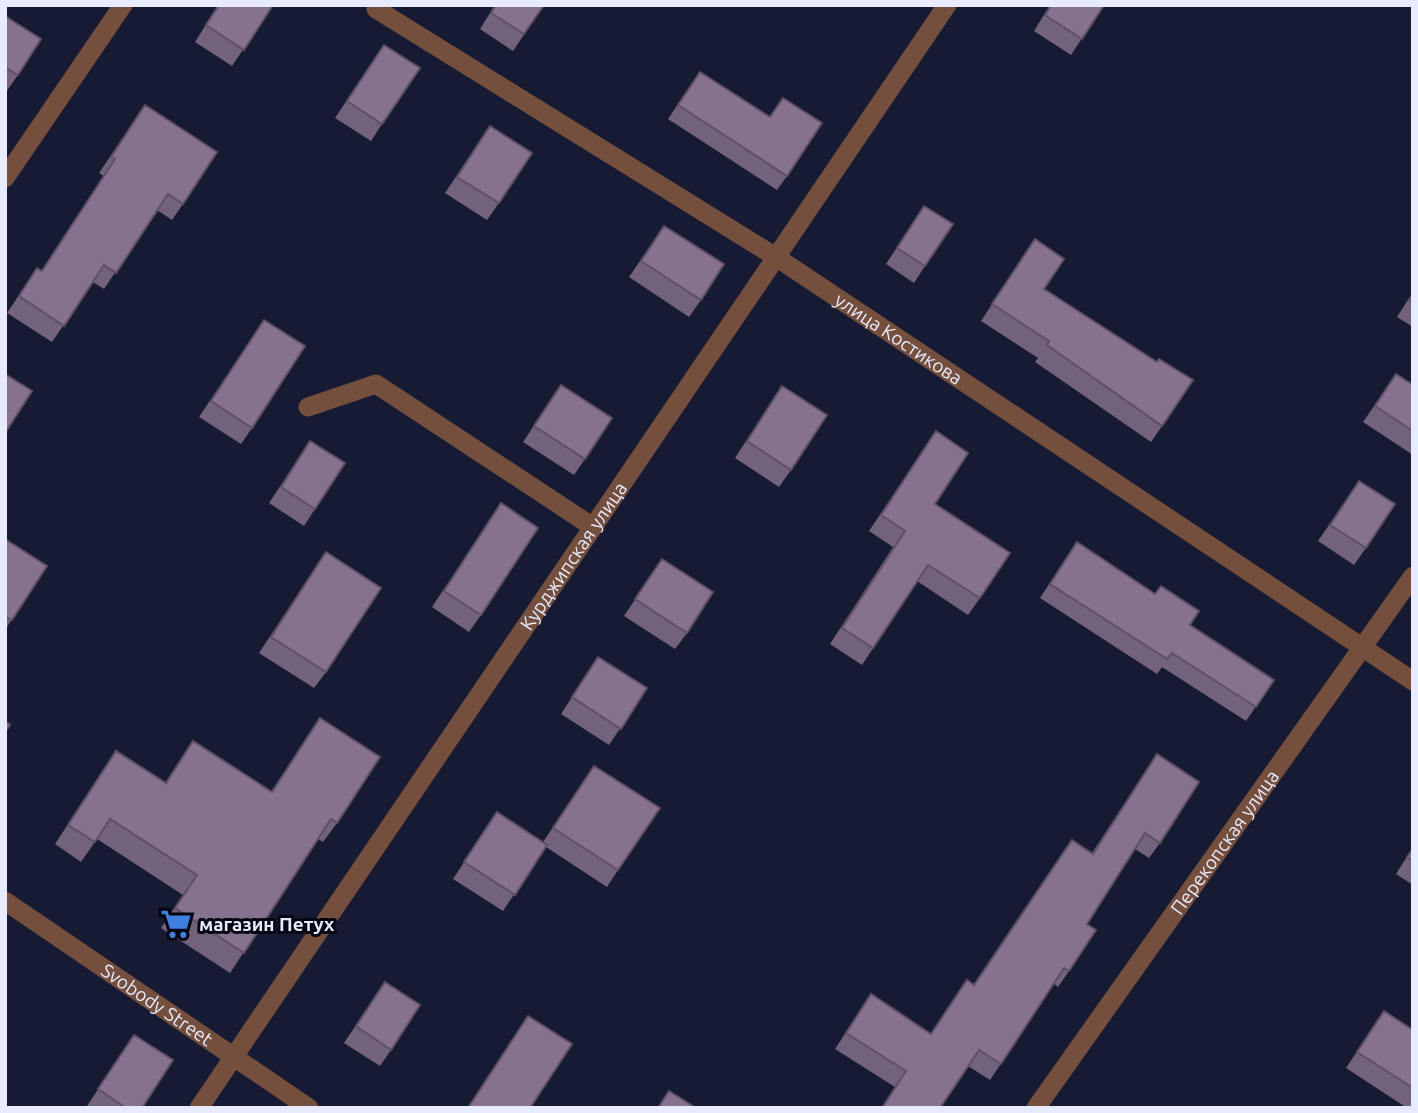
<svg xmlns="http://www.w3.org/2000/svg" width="1418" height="1113" font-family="Ubuntu,sans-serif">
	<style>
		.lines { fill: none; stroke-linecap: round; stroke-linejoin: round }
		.service { stroke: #744f3d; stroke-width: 19 }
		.minor { stroke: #744f3d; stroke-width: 19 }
		.tertiary { stroke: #744f3d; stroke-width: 19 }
		.wall { fill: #73627b }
		.building { fill: #86728f; stroke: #5e5064; stroke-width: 2 }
		.labels { text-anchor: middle; stroke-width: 6; stroke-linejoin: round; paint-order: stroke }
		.street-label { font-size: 19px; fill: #e8ebfd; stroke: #050611 }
		.poi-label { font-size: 19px; font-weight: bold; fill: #e8ebfd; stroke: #050611; text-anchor: start }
	</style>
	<rect width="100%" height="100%" fill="#171a33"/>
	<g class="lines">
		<path class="service" d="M 308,407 L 376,384 L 593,527"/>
		<g class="minor">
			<path id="s1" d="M 379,5 L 376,9 L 776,257 L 1413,681"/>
			<path d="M 5,178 L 123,5"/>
			<path id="s2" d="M 199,1108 L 947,5"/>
			<path id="s3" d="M 1036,1108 L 1413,576"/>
		</g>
		<path class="tertiary" id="s4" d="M 5,901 L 309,1108"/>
	</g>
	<path class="wall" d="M 218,5 L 273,5 L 232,66 L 195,42 Z
		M 495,5 L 544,5 L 513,51 L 480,29 Z
		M 1050,5 L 1104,5 L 1071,55 L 1034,31 Z
		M 5,16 L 18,75 L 6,92 L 5,91 Z
		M 384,45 L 382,124 L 371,141 L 335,118 Z
		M 690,86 L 769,117 L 783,98 L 787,176 L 777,190 L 668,119 Z
		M 145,105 L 183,204 L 172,220 L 157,210 L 104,289 L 93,282 L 52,342 L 7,313 L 37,268 L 42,271 L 104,176 L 99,173 Z
		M 490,126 L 499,203 L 487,220 L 445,193 Z
		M 924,206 L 925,266 L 914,283 L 886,264 Z
		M 664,226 L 701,300 L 689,317 L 629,277 Z
		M 1035,239 L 1044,289 L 1162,426 L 1151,442 L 1035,362 L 1038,358 L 981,321 Z
		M 1413,292 L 1413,327 L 1397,317 Z
		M 264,320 L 252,428 L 241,444 L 199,417 Z
		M 1396,374 L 1413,385 L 1413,455 L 1363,422 Z
		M 561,385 L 585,459 L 574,475 L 523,442 Z
		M 782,386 L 791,470 L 779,487 L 735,458 Z
		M 936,431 L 935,504 L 980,598 L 968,615 L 917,581 L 862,665 L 830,644 L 893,547 L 869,531 Z
		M 310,441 L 315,509 L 304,526 L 269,503 Z
		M 1359,481 L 1366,548 L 1354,565 L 1318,541 Z
		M 501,503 L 481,615 L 469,632 L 432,607 Z
		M 5,539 L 47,566 L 5,630 Z
		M 1077,542 L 1190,625 L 1274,680 L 1246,721 L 1162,667 L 1157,674 L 1040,598 Z
		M 326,552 L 326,672 L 314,688 L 259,653 Z
		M 662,559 L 687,633 L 675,649 L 624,616 Z
		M 598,657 L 647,688 L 609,745 L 561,714 Z
		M 320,718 L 337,823 L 323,842 L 318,839 L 230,973 L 161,928 L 183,895 L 97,839 L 81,862 L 55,844 L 116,751 L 165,783 L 193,741 L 271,792 Z
		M 1157,754 L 1160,843 L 1149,858 L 1135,849 L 1087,924 L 1069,971 L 1058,987 L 1054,984 L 990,1080 L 968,1066 L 895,1087 L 835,1049 L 871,994 L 931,1034 L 967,980 L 974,984 L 1092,853 Z
		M 594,766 L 618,870 L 607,887 L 546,847 L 503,911 L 453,879 L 497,812 L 543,842 Z
		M 1413,847 L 1413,885 L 1396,874 Z
		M 385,982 L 391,1050 L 380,1066 L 344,1043 Z
		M 1384,1011 L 1413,1030 L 1413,1103 L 1409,1108 L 1407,1108 L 1346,1068 Z
		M 134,1035 L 142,1108 L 90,1108 L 87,1106 Z"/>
	<path class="building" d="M 219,5 L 273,5 L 244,50 L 206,25 Z
		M 496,5 L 544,5 L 524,34 L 491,13 Z
		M 1051,5 L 1104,5 L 1082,39 L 1045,15 Z
		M 5,16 L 41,39 L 18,75 L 5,67 Z
		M 384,45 L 420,68 L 382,124 L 347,101 Z
		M 700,72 L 770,117 L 783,98 L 822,123 L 787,176 L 678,105 Z
		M 145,105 L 217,152 L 183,204 L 168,194 L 116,273 L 104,265 L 64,326 L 19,296 L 37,268 L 42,271 L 115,159 L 111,157 Z
		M 490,126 L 532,153 L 499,203 L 457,177 Z
		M 924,206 L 953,224 L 925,266 L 897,248 Z
		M 664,226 L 724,264 L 701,300 L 641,261 Z
		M 1035,239 L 1064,259 L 1044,289 L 1157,362 L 1159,359 L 1193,380 L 1162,426 L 1047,345 L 1049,341 L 992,304 Z
		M 1413,294 L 1413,303 L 1409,300 Z
		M 264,320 L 305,346 L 252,428 L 211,401 Z
		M 5,374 L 32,391 L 5,433 Z
		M 1396,374 L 1413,385 L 1413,431 L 1375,406 Z
		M 561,385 L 612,418 L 585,459 L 534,426 Z
		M 782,386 L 827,415 L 791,470 L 747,441 Z
		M 936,431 L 968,453 L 935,504 L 1010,553 L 980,598 L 928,565 L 873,648 L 842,628 L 905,531 L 881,515 Z
		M 310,441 L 345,463 L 315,509 L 281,487 Z
		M 1359,481 L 1395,504 L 1366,548 L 1330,525 Z
		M 501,503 L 538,528 L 481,615 L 444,591 Z
		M 5,539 L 47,566 L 12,620 L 5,616 Z
		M 1077,542 L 1155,594 L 1161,586 L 1199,611 L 1190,625 L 1274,680 L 1256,707 L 1172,653 L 1167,659 L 1050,584 Z
		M 326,552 L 381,588 L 326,672 L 271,637 Z
		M 662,559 L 713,592 L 687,633 L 635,599 Z
		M 598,657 L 647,688 L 621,729 L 572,697 Z
		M 320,718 L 380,757 L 337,823 L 331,819 L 244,953 L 175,908 L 197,875 L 110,819 L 95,842 L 68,825 L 116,751 L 166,783 L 193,741 L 272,792 Z
		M 5,721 L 10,725 L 5,732 Z
		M 1157,754 L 1199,782 L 1160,843 L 1145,833 L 1087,924 L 1096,930 L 1069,971 L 1064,968 L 1001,1064 L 979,1050 L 940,1108 L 882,1108 L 906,1071 L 846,1033 L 871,994 L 931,1034 L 967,980 L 974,985 L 1072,840 L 1093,854 Z
		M 594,766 L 660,808 L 618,870 L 553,828 Z
		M 497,812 L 547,845 L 515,895 L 464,862 Z
		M 1413,849 L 1413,861 L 1407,857 Z
		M 385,982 L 420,1005 L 391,1050 L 356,1026 Z
		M 1384,1011 L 1413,1030 L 1413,1088 L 1357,1052 Z
		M 528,1016 L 572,1044 L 530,1108 L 468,1108 Z
		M 134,1035 L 173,1060 L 142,1108 L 126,1108 L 98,1089 Z
		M 669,1091 L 696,1108 L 658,1108 Z"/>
	<defs>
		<g id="supermarket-bare" transform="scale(2.415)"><path d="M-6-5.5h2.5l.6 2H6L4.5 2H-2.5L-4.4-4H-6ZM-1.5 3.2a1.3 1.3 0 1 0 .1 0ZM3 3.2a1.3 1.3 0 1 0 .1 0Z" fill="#3f7fe0" stroke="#050611" stroke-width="2.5" paint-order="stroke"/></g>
	</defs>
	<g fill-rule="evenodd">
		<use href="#supermarket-bare" x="176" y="924"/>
	</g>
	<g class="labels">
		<g class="street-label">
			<text dy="7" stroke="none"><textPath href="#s1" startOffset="623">улица Костикова</textPath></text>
			<text dy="7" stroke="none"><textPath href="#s2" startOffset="667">Курджипская улица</textPath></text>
			<text dy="7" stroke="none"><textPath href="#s3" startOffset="326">Перекопская улица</textPath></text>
			<text dy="7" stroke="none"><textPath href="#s4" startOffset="184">Svobody Street</textPath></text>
		</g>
		<g class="poi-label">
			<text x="199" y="931">магазин Петух</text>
		</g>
	</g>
	<rect width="1418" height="1113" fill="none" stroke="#e8ebfd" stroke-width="14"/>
</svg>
